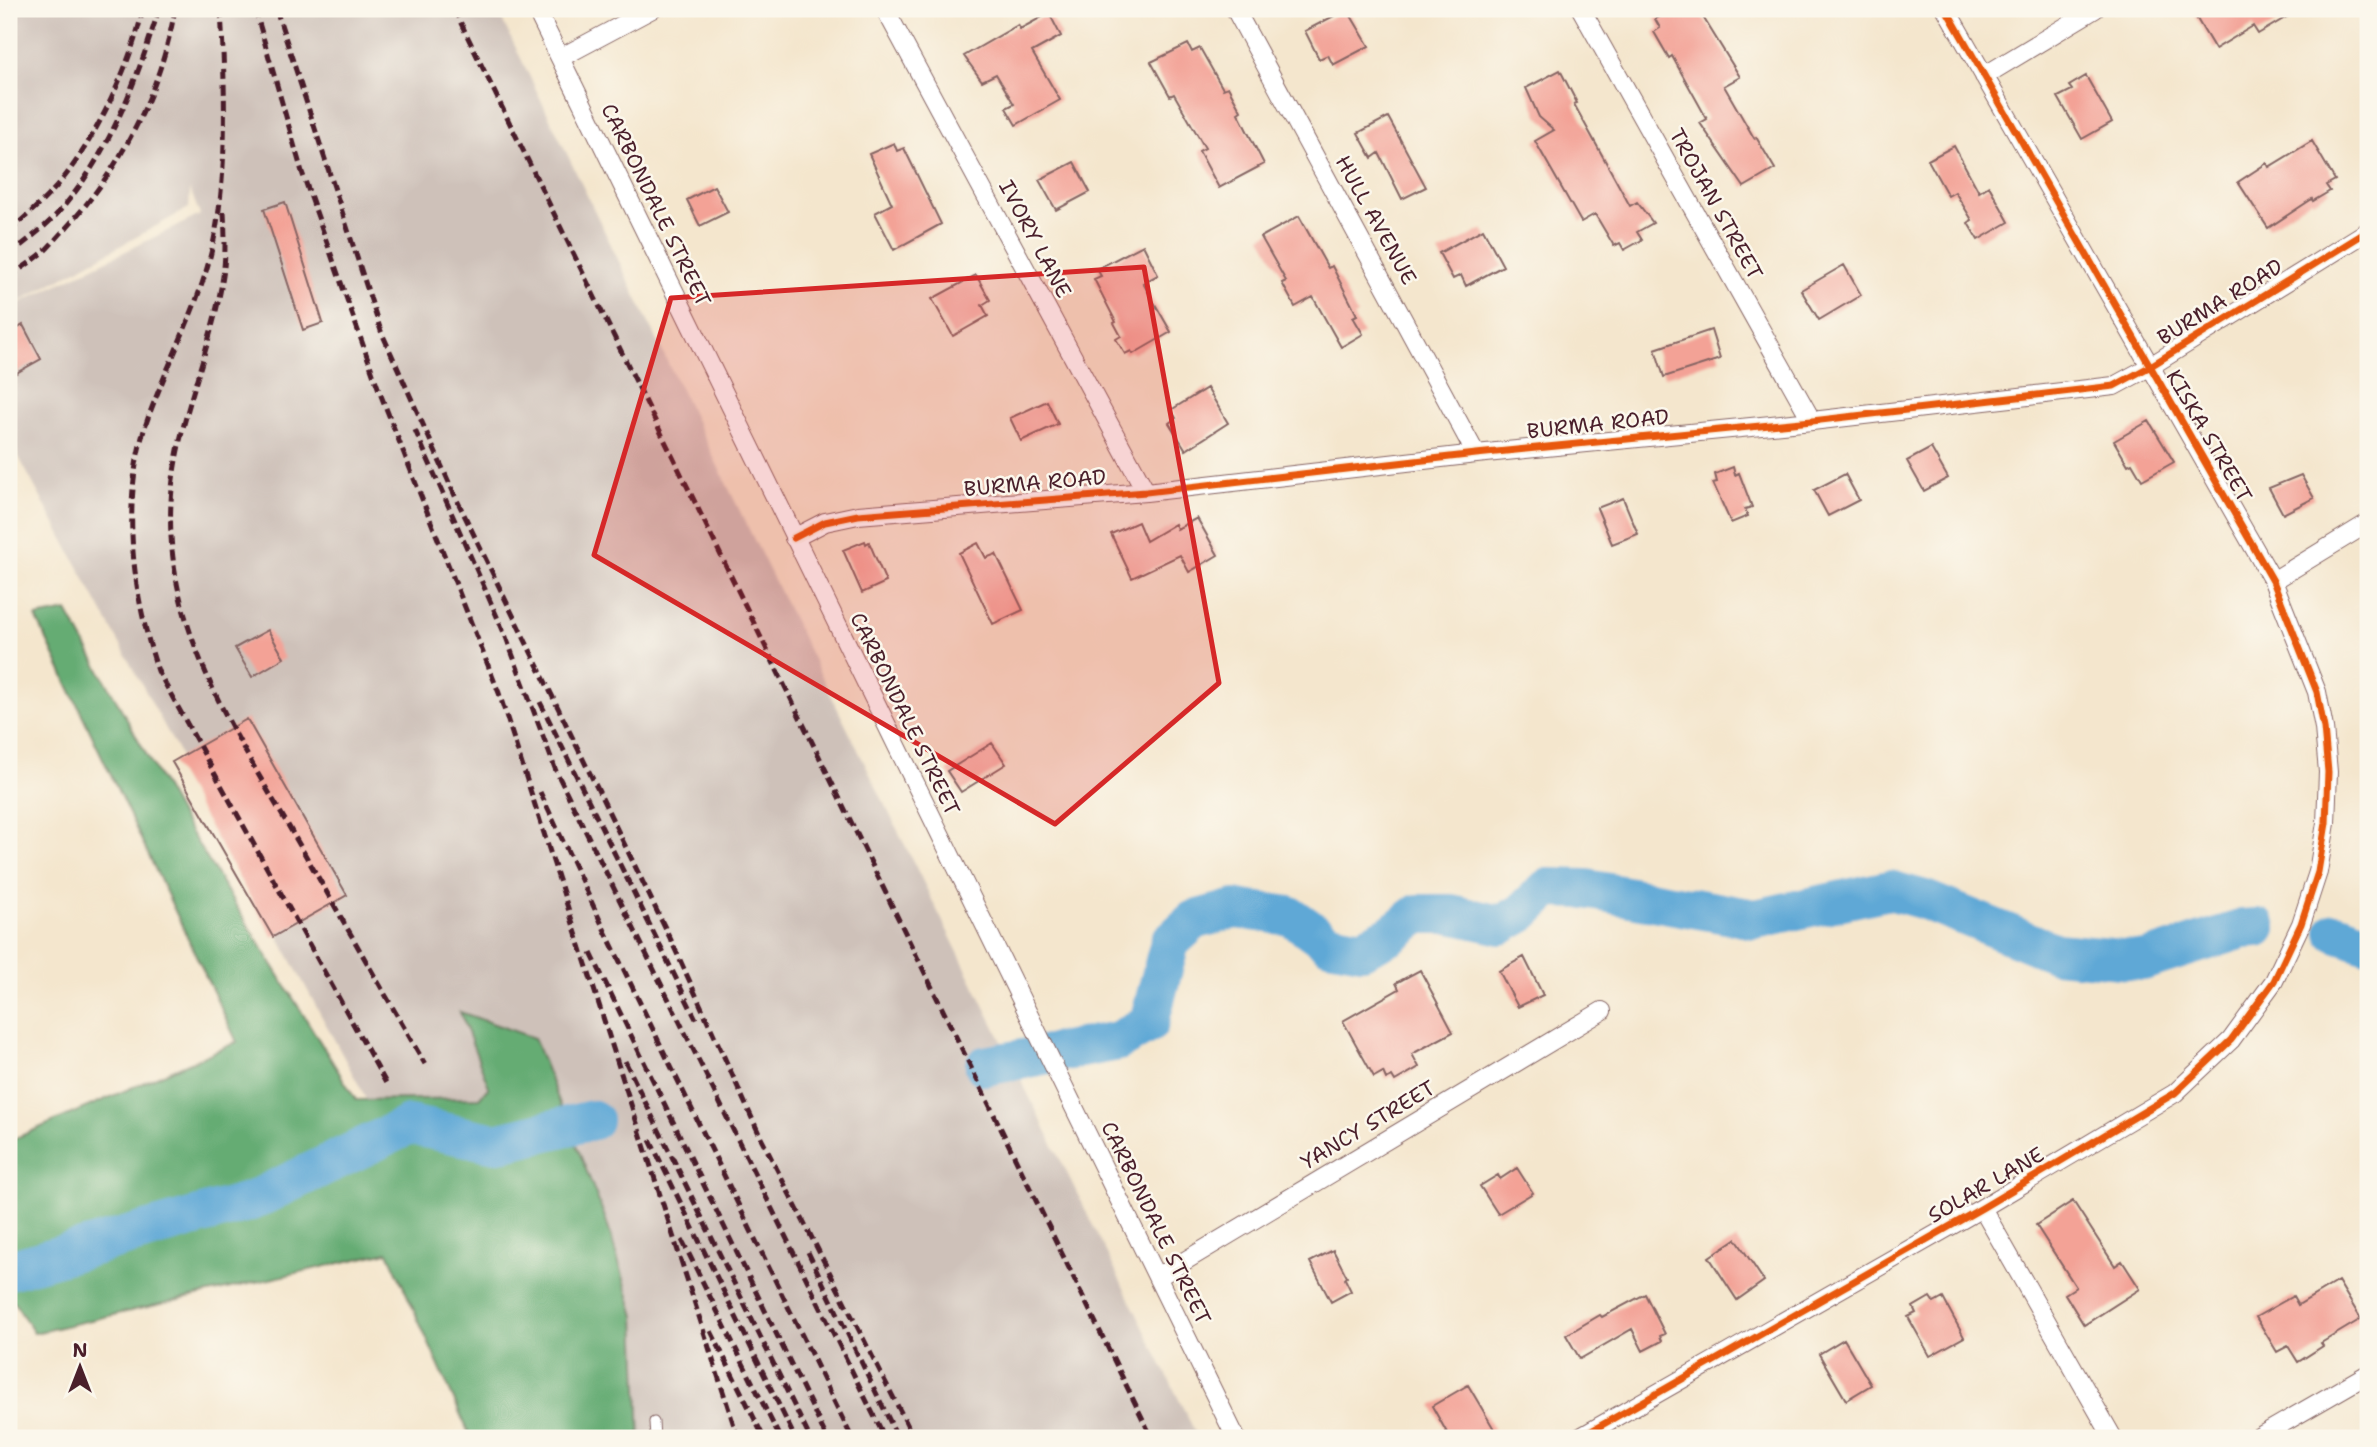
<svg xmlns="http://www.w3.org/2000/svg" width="2377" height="1447" font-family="'Shantell Sans',sans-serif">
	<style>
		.industrial { fill: #cec1b9 }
		.forest { fill: #65ac73; stroke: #58664f; stroke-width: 2 }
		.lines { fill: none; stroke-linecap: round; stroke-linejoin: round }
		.river { stroke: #5ea8d6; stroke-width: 40 }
		.building { fill: #f3a296 }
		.service-casing { stroke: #866564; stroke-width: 11 }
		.minor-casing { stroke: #866564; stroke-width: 20 }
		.service { stroke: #fff; stroke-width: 9 }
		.minor { stroke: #fff; stroke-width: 18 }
		.rail { stroke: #4a1f2b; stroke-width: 5; stroke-dasharray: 10 5; stroke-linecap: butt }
		.cycleway-casing { stroke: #fbf7ec; stroke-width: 11 }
		.cycleway { stroke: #e8590c; stroke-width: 7 }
		.marked { fill: #d62828; fill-opacity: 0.2; stroke: #d62828; stroke-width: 5; stroke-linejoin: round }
		.labels { text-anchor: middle; stroke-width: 5; stroke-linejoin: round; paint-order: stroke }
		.street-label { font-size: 21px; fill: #4a1f2b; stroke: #fbf7ec }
	</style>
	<rect width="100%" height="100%" fill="#fbf7ec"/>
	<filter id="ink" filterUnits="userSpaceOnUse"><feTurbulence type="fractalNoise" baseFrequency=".0143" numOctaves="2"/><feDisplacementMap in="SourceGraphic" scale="14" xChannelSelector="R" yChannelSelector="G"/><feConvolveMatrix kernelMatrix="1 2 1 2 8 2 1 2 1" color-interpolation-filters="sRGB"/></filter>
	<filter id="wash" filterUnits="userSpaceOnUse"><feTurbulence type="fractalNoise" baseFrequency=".00686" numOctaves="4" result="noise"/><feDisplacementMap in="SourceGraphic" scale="28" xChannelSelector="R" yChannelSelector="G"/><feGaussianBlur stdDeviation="1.57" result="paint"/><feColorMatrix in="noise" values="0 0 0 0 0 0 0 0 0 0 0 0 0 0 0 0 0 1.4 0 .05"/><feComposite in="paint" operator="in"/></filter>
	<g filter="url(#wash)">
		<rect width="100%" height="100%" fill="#f4e6cd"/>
		<path class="industrial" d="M 9,9 L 497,9 L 728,487 L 1198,1438 L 550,1438 L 9,439 L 9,308 L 200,215 L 190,189 L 189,208 L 9,307 Z"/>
		<path class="forest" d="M 67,611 L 180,815 L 356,1100 L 479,1098 L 489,1087 L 460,1012 L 534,1038 L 606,1220 L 635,1316 L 640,1438 L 471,1438 L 388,1252 L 34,1333 L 9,1294 L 9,1141 L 237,1042 L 36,617 Z"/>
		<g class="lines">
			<path class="river" d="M 2336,932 L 2368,943
				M 985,1066 L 1118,1041 L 1149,1023 L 1170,942 L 1194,920 L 1235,909 L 1291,916 L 1329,943 L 1362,949 L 1390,935 L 1418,914 L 1451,914 L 1501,925 L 1522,913 L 1548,888 L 1586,889 L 1755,919 L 1889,890 L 1925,900 L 2056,953 L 2143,961 L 2243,929 L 2257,928
				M 9,1270 L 251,1201 L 409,1125 L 496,1143 L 593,1120"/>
		</g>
		<g id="blocks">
			<path class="building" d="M 1347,9 L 1369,46 L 1333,65 L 1328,55 L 1319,59 L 1305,31 Z
				M 1674,9 L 1698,9 L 1740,77 L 1724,86 L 1754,138 L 1756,137 L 1775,169 L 1744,187 L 1700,123 L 1707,119 L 1672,56 L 1669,58 L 1654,32 L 1660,28 L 1655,19 Z
				M 2191,9 L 2300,9 L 2258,34 L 2253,26 L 2215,49 Z
				M 1049,13 L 1061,36 L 1032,52 L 1060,100 L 1016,125 L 1006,108 L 1014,104 L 996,74 L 982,81 L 964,56 L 1018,25 L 1020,29 Z
				M 1188,44 L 1192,52 L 1200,48 L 1223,89 L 1228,87 L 1241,111 L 1238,113 L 1264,164 L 1219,188 L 1199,151 L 1205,148 L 1174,94 L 1170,96 L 1151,62 Z
				M 1560,70 L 1577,103 L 1574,104 L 1630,206 L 1637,202 L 1653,223 L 1637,232 L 1642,240 L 1624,250 L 1620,243 L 1614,246 L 1595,214 L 1581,222 L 1535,141 L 1554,130 L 1539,117 L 1526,88 Z
				M 2086,76 L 2112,122 L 2082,139 L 2058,97 L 2072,90 L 2069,86 Z
				M 1388,117 L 1426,187 L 1402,199 L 1379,153 L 1372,158 L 1358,133 Z
				M 2312,141 L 2335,180 L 2326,185 L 2330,191 L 2313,201 L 2312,199 L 2268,228 L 2238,182 L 2267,163 L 2269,167 Z
				M 894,143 L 897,151 L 904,148 L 941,224 L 894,250 L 875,213 L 892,204 L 869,154 Z
				M 1954,146 L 1979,192 L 1989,186 L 2009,222 L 1978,240 L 1968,223 L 1972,220 L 1955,192 L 1948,196 L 1928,160 Z
				M 1074,162 L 1090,192 L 1056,210 L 1039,180 Z
				M 714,186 L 728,212 L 700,226 L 687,200 Z
				M 285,202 L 323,323 L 303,330 L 264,209 Z
				M 1299,216 L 1328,268 L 1332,266 L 1357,315 L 1353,317 L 1363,334 L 1341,347 L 1313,297 L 1295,307 L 1282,283 L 1286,281 L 1261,237 Z
				M 1483,229 L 1503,266 L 1466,286 L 1461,275 L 1453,279 L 1439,253 Z
				M 1143,245 L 1158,275 L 1143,283 L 1171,332 L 1133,354 L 1131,351 L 1125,354 L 1116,339 L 1121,336 L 1114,323 L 1116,322 L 1094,279 L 1101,276 L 1097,269 Z
				M 1844,265 L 1861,295 L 1819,320 L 1801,290 Z
				M 976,275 L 990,300 L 982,305 L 988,316 L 953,336 L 932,299 Z
				M 23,325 L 41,359 L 9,377 L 9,334 Z
				M 1711,330 L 1720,359 L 1664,377 L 1655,349 Z
				M 1207,388 L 1228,423 L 1186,450 L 1169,423 L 1176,418 L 1171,410 Z
				M 1047,401 L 1058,424 L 1021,441 L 1010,418 Z
				M 2149,421 L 2174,462 L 2142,480 L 2132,463 L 2128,465 L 2114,441 Z
				M 1931,448 L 1948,478 L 1924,491 L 1907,461 Z
				M 1733,467 L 1735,475 L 1739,473 L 1752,507 L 1745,509 L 1748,516 L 1731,523 L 1713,483 L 1717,482 L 1715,474 Z
				M 1845,474 L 1859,500 L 1828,516 L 1814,490 Z
				M 2301,475 L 2314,498 L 2283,514 L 2269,488 Z
				M 1623,498 L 1638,534 L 1612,544 L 1597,508 Z
				M 1197,518 L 1218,555 L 1189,572 L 1180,555 L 1132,578 L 1111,534 L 1138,522 L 1146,541 L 1175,524 L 1177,529 Z
				M 865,541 L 866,544 L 869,542 L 886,582 L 862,593 L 843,550 Z
				M 978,543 L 986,558 L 996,554 L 1023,610 L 993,624 L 959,553 Z
				M 268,630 L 284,658 L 252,677 L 235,648 Z
				M 247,719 L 347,895 L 273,937 L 172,762 Z
				M 992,743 L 1006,764 L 961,792 L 947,771 Z
				M 1524,957 L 1543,995 L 1518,1007 L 1499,971 Z
				M 1420,970 L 1453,1032 L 1412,1054 L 1419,1067 L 1395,1081 L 1392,1076 L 1386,1079 L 1383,1072 L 1374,1077 L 1343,1021 L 1399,989 L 1396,983 Z
				M 1517,1168 L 1533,1193 L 1498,1214 L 1480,1186 L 1498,1175 L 1500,1179 Z
				M 2073,1201 L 2115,1266 L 2122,1261 L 2140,1289 L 2084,1325 L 2065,1294 L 2076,1287 L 2036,1225 Z
				M 1736,1239 L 1764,1281 L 1737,1300 L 1709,1257 Z
				M 1333,1250 L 1347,1277 L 1345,1279 L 1351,1291 L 1331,1302 L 1310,1262 Z
				M 2338,1281 L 2361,1319 L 2321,1343 L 2323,1346 L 2298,1362 L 2288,1346 L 2277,1352 L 2256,1317 L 2293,1296 L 2298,1305 Z
				M 1645,1294 L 1665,1334 L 1660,1336 L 1662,1341 L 1643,1351 L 1632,1329 L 1580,1359 L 1566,1335 L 1600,1315 L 1602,1317 Z
				M 1930,1297 L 1934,1303 L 1943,1298 L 1964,1337 L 1930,1356 L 1908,1317 L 1916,1313 L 1913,1307 Z
				M 1844,1339 L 1871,1385 L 1846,1400 L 1819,1354 Z
				M 1468,1385 L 1494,1429 L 1477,1438 L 1450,1438 L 1432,1406 Z"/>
		</g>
	</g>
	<g filter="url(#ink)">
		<use href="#blocks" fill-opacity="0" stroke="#866564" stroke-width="2"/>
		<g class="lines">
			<g class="service-casing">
				<path id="service" d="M 654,1422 L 655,1438"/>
			</g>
			<g class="minor-casing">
				<path id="minor" d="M 536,9 L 1236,1438
					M 885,9 L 1146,492
					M 1235,9 L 1476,454
					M 1581,9 L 1812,421
					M 560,58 L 652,9
					M 1984,76 L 2095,9
					M 794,538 L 825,522 L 858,515 L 1146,492 L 1476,454 L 1812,421 L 2114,386 L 2149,367 L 2368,231
					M 2273,581 L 2368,523
					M 1982,1208 L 2113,1438
					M 1158,1277 L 1602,1011
					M 1579,1438 L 1982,1208 L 2175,1093 L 2231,1040 L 2274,981 L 2301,924 L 2318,872 L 2326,823 L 2328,772 L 2324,728 L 2317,692 L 2273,581 L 1946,9
					M 2257,1438 L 2368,1374"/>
			</g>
			<use href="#service" class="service"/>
			<use href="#minor" class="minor"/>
			<path class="rail" d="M 221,9 C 225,89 230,190 207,268 C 192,319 165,370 147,421 C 120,499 132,594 158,671 L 387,1085
				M 255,9 L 302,172 L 380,393 L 499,693 L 738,1438
				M 276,9 L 381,331 L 456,498 L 670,938 L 761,1138 L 914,1438
				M 454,9 L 1152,1438
				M 224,212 C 225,233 226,255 223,276 C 211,353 175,424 171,502 C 164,630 238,738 299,844 C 341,917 383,991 425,1064
				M 9,232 C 28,214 50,196 66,175 C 100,130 131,63 143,9
				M 9,255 C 25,242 43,229 57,214 C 108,158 137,80 159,9
				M 9,277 C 19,270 30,263 40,255 C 49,248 57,237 66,228 C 122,167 161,90 175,9
				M 415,430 L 506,637 L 556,771 L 885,1438
				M 540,702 L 696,1019
				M 540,792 L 606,933 L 852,1438
				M 591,953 L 827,1438
				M 625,1061 L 810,1438
				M 650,1140 L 795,1438
				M 682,1240 L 780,1438
				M 808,1252 L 898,1438
				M 711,1331 L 764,1438"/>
			<g class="cycleway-casing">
				<path id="cycleway" d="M 794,538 L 825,522 L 858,515 L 1146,492 L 1476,454 L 1812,421 L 2114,386 L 2149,367 L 2368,231
					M 1579,1438 L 1982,1208 L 2175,1093 L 2231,1040 L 2274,981 L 2301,924 L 2318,872 L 2326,823 L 2328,772 L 2324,728 L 2317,692 L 2273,581 L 1946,9"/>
			</g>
			<use href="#cycleway" class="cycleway"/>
		</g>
	</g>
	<path class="marked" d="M 1144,267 L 1219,683 L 1055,824 L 594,555 L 671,298 Z"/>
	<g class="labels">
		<g class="street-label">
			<text transform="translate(1716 204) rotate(61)" y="7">TROJAN STREET</text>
			<text transform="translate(656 205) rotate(64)" y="7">CARBONDALE STREET</text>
			<text transform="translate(1376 220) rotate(61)" y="7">HULL AVENUE</text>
			<text transform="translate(1035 239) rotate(62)" y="7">IVORY LANE</text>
			<text transform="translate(2220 302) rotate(-32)" y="7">BURMA ROAD</text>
			<text transform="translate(1598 424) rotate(-6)" y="7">BURMA ROAD</text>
			<text transform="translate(2209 436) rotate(60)" y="7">KISKA STREET</text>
			<text transform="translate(1035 483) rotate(-5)" y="7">BURMA ROAD</text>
			<text transform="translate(905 714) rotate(64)" y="7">CARBONDALE STREET</text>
			<text transform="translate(1368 1125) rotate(-31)" y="7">YANCY STREET</text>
			<text transform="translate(1986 1185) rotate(-30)" y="7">SOLAR LANE</text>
			<text transform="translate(1156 1223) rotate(64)" y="7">CARBONDALE STREET</text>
		</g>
	</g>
	<rect width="2377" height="1447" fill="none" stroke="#fbf7ec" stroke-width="35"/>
	<g transform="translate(80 1367)" stroke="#fbf7ec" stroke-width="5" paint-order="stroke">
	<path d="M0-5L12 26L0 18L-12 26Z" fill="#4a1f2b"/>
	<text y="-10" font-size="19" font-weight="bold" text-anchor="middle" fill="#4a1f2b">N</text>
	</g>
</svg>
